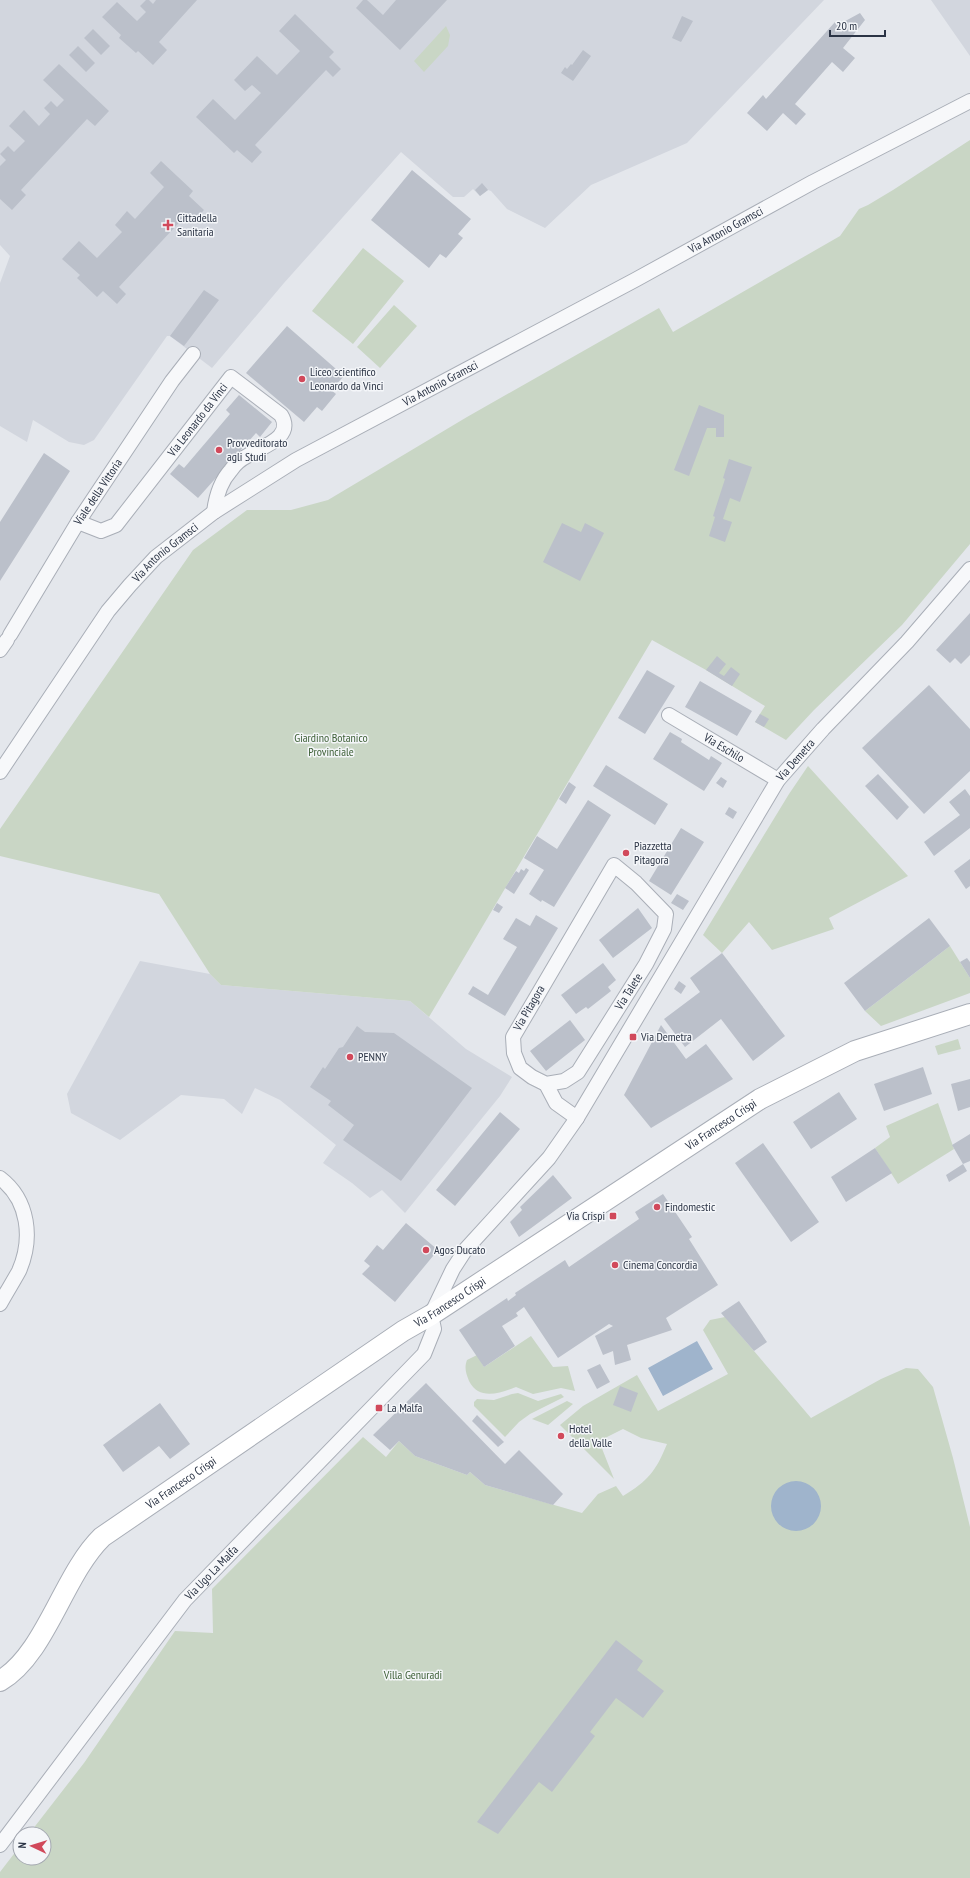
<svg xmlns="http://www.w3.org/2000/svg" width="970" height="1878" font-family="'PT Sans Narrow',sans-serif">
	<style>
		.built { fill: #d2d6de }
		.green { fill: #c9d6c5 }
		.water { fill: #9fb4cc }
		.building { fill: #bbc0ca }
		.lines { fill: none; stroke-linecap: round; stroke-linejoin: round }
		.street-casing { stroke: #a9aeb7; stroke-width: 16 }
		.secondary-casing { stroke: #a9aeb7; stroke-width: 22 }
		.street { stroke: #f7f8fa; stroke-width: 14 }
		.secondary { stroke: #fff; stroke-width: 20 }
		.poi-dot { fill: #d1495b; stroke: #f4f6f9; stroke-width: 1.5 }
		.labels { text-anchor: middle; stroke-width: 3; stroke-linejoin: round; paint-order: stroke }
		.poi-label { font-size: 12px; fill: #2b3445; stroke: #f4f6f9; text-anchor: start }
		.street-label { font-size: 12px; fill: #2b3445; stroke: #f4f6f9 }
		.park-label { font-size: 12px; fill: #3f6138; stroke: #f4f6f9 }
	</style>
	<rect width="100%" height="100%" fill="#e4e7ec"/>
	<path class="built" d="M 0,0 L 824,0 L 687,143 L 591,185 L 545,228 L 507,209 L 491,191 L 488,190 L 480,196 L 473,189 L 464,197 L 453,197 L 401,152 L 284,283 L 212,368 L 170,336 L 167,336 L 94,440 L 84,445 L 69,442 L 33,420 L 27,442 L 0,426 L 0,283 L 10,256 L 0,245 Z
		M 931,0 L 970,0 L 970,56 Z
		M 140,961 L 210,974 L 221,985 L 410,1001 L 466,1049 L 512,1077 L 500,1096 L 405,1213 L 382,1190 L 370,1198 L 352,1183 L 323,1163 L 336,1145 L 280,1100 L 255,1088 L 242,1114 L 224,1099 L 181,1095 L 120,1140 L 71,1113 L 67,1094 Z"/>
	<path class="green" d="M 446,26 L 450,35 L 448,46 L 424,72 L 414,61 Z
		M 970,140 L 970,544 L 902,625 L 814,710 L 786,740 L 755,722 L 765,706 L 706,670 L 652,640 L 429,1017 L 410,1001 L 221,985 L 210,974 L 159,894 L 0,856 L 0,829 L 193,550 L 247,510 L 291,510 L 328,500 L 467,417 L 659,308 L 673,332 L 840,236 L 859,209 L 868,205 L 893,190 Z
		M 363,248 L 404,281 L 353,344 L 312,311 Z
		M 394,305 L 417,326 L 380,368 L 357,347 Z
		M 808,766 L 908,876 L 829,918 L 834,929 L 772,950 L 749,922 L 722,953 L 703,935 L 789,794 Z
		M 950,946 L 970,978 L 970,993 L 881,1026 L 865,1011 Z
		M 958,1039 L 961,1049 L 938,1055 L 935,1046 Z
		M 938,1103 L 954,1149 L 898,1184 L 875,1148 L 890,1137 L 886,1126 Z
		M 725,1317 L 811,1418 L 881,1379 L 906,1368 L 918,1369 L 933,1387 L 953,1458 L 970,1527 L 970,1878 L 0,1878 L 0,1872 L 20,1846 L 20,1858 L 44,1858 L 44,1834 L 29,1834 L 84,1763 L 175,1631 L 213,1633 L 212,1589 L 363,1437 L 386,1457 L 399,1441 L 415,1456 L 467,1475 L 470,1472 L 485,1485 L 582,1513 L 598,1494 L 616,1486 L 623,1496 C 648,1481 656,1471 667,1444 L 641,1438 L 623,1429 L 607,1437 L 601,1446 L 614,1479 L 560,1425 L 583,1406 L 637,1375 L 658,1411 L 728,1374 L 703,1330 L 710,1320 Z
		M 531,1336 L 553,1367 L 568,1366 L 575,1391 L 561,1388 L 533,1394 L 516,1387 C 500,1393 479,1401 469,1381 C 466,1373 464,1368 467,1360 L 477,1355 L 484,1367 Z
		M 518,1393 L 538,1401 L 561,1394 L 564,1397 L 530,1414 L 519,1422 L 505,1437 L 474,1406 L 474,1402 L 477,1399 L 494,1400 L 512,1394 Z
		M 567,1401 L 573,1404 L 548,1425 L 532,1419 Z"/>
	<path class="water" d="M 697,1341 L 713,1369 L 663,1396 L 648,1368 Z
		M771 1506a25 25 0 1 1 50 0a25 25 0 1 1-50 0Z"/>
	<path class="building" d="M 146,0 L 149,0 L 153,4 L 156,0 L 197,0 L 159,42 L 167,50 L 153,65 L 138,51 L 136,53 L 119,38 L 121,35 L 102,17 L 117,2 L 137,21 L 146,12 L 140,6 Z
		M 363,0 L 367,0 L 383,15 L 396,0 L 447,0 L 400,50 L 356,8 Z
		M 860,13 L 865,20 L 843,48 L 855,58 L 843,72 L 832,62 L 795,104 L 806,114 L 796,125 L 783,113 L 767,131 L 747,113 L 763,95 L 766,99 L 835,22 L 838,25 Z
		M 295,14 L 334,52 L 329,57 L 341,69 L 333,77 L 326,70 L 255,145 L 262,152 L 252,163 L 237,150 L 234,153 L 196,117 L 213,99 L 235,120 L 261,93 L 252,85 L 245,91 L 234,80 L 257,56 L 277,75 L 300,51 L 279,31 Z
		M 682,16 L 693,21 L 681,42 L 672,38 Z
		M 93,29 L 110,46 L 101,55 L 84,38 Z
		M 78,46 L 95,63 L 86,72 L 69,55 Z
		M 583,50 L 591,56 L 573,81 L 561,73 L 565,67 L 567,69 L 571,64 L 572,65 Z
		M 59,64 L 109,111 L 95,126 L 87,119 L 21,190 L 26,195 L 12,210 L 0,199 L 0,166 L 6,160 L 0,154 L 8,146 L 14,152 L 25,141 L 9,126 L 24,110 L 39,126 L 50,114 L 44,108 L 51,101 L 57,107 L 64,100 L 43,80 Z
		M 161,161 L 193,191 L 189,196 L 204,210 L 195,220 L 188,213 L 119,287 L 126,294 L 117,304 L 103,291 L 97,297 L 77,278 L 80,275 L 62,259 L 79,241 L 97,258 L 122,232 L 115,225 L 127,211 L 135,219 L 164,187 L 150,173 Z
		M 412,170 L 471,219 L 458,234 L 463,238 L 446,258 L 440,254 L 429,268 L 371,220 Z
		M 482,183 L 488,190 L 480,196 L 475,190 Z
		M 204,290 L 219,300 L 184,346 L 170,336 Z
		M 287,326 L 344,376 L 331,390 L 336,394 L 322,411 L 317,407 L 304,422 L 246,373 Z
		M 239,395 L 272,422 L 260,437 L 256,433 L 198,498 L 170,474 L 179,464 L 184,468 L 230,414 L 226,410 Z
		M 699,405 L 724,415 L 724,437 L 716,437 L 716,428 L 707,428 L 689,476 L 674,470 Z
		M 44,453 L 70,471 L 0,581 L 0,522 Z
		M 729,459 L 752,467 L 740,502 L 730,498 L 723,519 L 732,522 L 725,542 L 709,536 L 715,517 L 713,516 L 725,479 L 723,478 Z
		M 562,523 L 581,532 L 585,523 L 604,533 L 580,581 L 543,562 Z
		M 970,613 L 970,655 L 961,664 L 955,658 L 950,663 L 936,650 Z
		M 717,656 L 726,664 L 719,673 L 724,676 L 731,667 L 740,674 L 732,686 L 706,670 Z
		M 647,670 L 675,686 L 645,734 L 618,718 Z
		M 700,681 L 752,711 L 737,736 L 685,707 Z
		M 929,685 L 970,729 L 970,771 L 924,814 L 862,748 Z
		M 760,714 L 769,719 L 764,727 L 755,722 Z
		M 670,732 L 682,739 L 681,742 L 709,760 L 711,756 L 722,763 L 704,791 L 653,759 Z
		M 606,765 L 668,804 L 655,825 L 593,786 Z
		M 878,774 L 909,807 L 897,820 L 865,786 Z
		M 721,777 L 727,781 L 723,788 L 716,783 Z
		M 569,782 L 576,787 L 566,804 L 559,799 Z
		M 965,789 L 970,796 L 970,828 L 934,856 L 924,842 L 960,815 L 949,802 Z
		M 588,800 L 611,815 L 554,907 L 542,900 L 541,902 L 529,894 L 544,870 L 524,858 L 537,836 L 557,849 Z
		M 729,807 L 737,812 L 733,819 L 725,814 Z
		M 681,828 L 704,842 L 671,895 L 649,881 Z
		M 970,859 L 970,886 L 966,889 L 954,871 Z
		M 526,868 L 529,870 L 514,894 L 505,888 L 516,871 L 519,873 L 521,869 L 524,871 Z
		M 677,894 L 689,901 L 683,910 L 671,903 Z
		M 497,903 L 503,907 L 499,913 L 493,910 Z
		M 638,908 L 652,928 L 613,958 L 599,940 Z
		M 536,915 L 558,928 L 505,1016 L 468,994 L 473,986 L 488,995 L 517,947 L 503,939 L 516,918 L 530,926 Z
		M 929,918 L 950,946 L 865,1011 L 844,983 Z
		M 722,953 L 785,1036 L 753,1061 L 721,1019 L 685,1047 L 664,1019 L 700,992 L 690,978 Z
		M 967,958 L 970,962 L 970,978 L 960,962 Z
		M 603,963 L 616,980 L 608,987 L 611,991 L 588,1009 L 586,1007 L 576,1014 L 561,995 Z
		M 679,981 L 686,986 L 681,994 L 674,989 Z
		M 570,1020 L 585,1040 L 546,1071 L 530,1051 Z
		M 661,1025 L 686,1059 L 706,1044 L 733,1079 L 651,1128 L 624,1095 Z
		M 357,1026 L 365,1032 L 394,1033 L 472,1088 L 401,1181 L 343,1140 L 354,1125 L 328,1105 L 331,1101 L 310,1087 L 323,1067 L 325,1069 L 339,1048 L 343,1047 Z
		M 923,1067 L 932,1094 L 884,1111 L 874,1084 Z
		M 970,1079 L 970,1107 L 958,1111 L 951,1084 Z
		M 839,1092 L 857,1119 L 811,1149 L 793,1122 Z
		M 500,1112 L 520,1129 L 455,1206 L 436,1190 Z
		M 970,1134 L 970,1161 L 963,1164 L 952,1145 Z
		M 763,1143 L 819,1222 L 791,1242 L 735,1163 Z
		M 875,1148 L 892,1173 L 846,1202 L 831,1177 Z
		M 963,1164 L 967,1171 L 949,1182 L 946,1175 Z
		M 553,1175 L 572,1198 L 519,1237 L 510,1222 L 522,1210 L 520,1207 Z
		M 663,1194 L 692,1237 L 689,1239 L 718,1285 L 666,1318 L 672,1330 L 627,1345 L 631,1360 L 615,1365 L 613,1351 L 603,1355 L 595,1336 L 613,1326 L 609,1324 L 558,1358 L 524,1307 L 516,1313 L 518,1316 L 502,1326 L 515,1346 L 484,1367 L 459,1330 L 507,1298 L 508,1301 L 516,1295 L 515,1293 L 565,1260 L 569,1267 L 639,1219 L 635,1212 Z
		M 406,1223 L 438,1250 L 395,1302 L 362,1274 L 370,1266 L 364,1261 L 377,1245 L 383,1250 Z
		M 739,1301 L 767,1342 L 754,1351 L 721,1313 Z
		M 600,1364 L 610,1382 L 597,1389 L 587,1370 Z
		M 426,1383 L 505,1464 L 519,1450 L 563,1494 L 553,1505 L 485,1485 L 470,1472 L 467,1475 L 415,1456 L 399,1441 L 390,1450 L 373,1435 Z
		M 620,1386 L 638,1393 L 631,1412 L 613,1405 Z
		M 160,1403 L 190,1444 L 170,1459 L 159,1446 L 123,1472 L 103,1445 Z
		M 477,1415 L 504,1442 L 498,1447 L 472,1421 Z
		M 616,1640 L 643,1661 L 637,1670 L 664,1691 L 643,1718 L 616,1698 L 590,1732 L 595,1736 L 552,1792 L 539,1782 L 498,1834 L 477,1822 Z"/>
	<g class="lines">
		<g class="street-casing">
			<g id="street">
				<path id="s1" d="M 78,522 L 101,531 L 116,525 L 231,377 L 281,415 C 295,438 261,447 247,456 C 241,459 235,464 231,470 C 220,482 216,496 214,512"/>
				<path id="s2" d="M 10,635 L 78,522 L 172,381 L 193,354"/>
				<path d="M 0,650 L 7,640"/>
				<path id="s3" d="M 669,715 L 778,780"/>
				<path id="s4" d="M 0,772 L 108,611 L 130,585 L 156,557 L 214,512 L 296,460 L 635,280 L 813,182 L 970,101"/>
				<path id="s5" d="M 546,1084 L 564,1081 L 578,1072 L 646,964 L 664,929 L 666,914 L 636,883 L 614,865 L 513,1037 L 514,1053 L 520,1068 L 532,1077 L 546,1084 L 556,1103 L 577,1118"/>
				<path d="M 0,1178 C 29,1200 33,1239 19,1271 C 13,1282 6,1293 0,1304"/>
				<path id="s6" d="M 0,1845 L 185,1600 L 424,1354 L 434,1329 L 431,1315 L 453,1269 L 466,1249 L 549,1158 L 577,1118 L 778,780 L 823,729 L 907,642 L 970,569"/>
			</g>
		</g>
		<g class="secondary-casing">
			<g id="secondary">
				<path id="s7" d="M 0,1681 C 46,1654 63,1575 102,1537 L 403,1331 L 431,1315 L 760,1099 L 855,1051 L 970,1014"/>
			</g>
		</g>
		<use href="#street" class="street"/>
		<use href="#secondary" class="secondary"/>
	</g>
	<g class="poi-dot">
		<path d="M166 219h4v4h4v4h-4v4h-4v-4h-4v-4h4z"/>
		<circle cx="302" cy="379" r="4"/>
		<circle cx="219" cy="450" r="4"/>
		<circle cx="626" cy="853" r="4"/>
		<rect x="629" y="1033" width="8" height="8" rx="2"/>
		<circle cx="350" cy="1057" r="4"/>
		<circle cx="657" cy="1207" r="4"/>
		<rect x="609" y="1212" width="8" height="8" rx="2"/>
		<circle cx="426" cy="1250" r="4"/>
		<circle cx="615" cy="1265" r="4"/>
		<rect x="375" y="1404" width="8" height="8" rx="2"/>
		<circle cx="561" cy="1436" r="4"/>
	</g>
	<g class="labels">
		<g class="poi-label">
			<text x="177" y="222">Cittadella<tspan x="177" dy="14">Sanitaria</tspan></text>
			<text x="310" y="376">Liceo scientifico<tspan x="310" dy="14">Leonardo da Vinci</tspan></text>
			<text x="227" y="447">Provveditorato<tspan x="227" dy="14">agli Studi</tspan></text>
			<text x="634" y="850">Piazzetta<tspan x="634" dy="14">Pitagora</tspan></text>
			<text x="641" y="1041">Via Demetra</text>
			<text x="358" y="1061">PENNY</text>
			<text x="665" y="1211">Findomestic</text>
			<text x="605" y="1220" text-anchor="end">Via Crispi</text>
			<text x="434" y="1254">Agos Ducato</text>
			<text x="623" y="1269">Cinema Concordia</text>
			<text x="387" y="1412">La Malfa</text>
			<text x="569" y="1433">Hotel<tspan x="569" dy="14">della Valle</tspan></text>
		</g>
		<g class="street-label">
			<text dy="4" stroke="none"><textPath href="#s4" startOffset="924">Via Antonio Gramsci</textPath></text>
			<text dy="4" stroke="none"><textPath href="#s4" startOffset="600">Via Antonio Gramsci</textPath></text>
			<text dy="4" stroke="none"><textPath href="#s1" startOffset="174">Via Leonardo da Vinci</textPath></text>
			<text dy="4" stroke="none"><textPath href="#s2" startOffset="168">Viale della Vittoria</textPath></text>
			<text dy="4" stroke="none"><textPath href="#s4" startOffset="276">Via Antonio Gramsci</textPath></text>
			<text dy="4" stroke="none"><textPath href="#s3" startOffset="64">Via Eschilo</textPath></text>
			<text dy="4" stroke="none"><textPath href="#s6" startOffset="1358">Via Demetra</textPath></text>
			<text dy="4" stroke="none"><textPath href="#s5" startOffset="130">Via Talete</textPath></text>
			<text transform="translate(529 1008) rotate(-60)" y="4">Via Pitagora</text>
			<text dy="4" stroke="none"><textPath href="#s7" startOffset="922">Via Francesco Crispi</textPath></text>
			<text dy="4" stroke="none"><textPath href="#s7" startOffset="598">Via Francesco Crispi</textPath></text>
			<text dy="4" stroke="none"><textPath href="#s7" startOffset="274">Via Francesco Crispi</textPath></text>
			<text dy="4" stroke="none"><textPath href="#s6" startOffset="345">Via Ugo La Malfa</textPath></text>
		</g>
		<g class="park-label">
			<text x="331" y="742">Giardino Botanico<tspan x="331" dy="14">Provinciale</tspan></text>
			<text x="413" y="1679">Villa Genuradi</text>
		</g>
	</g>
	<g transform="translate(32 1846) rotate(274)"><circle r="19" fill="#f4f6f9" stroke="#a4a8b1"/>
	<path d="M0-3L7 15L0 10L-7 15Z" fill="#d1495b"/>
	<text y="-6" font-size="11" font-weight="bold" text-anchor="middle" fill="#2b3445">N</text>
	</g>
	<path d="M830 30v6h55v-6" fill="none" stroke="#2b3445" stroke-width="2"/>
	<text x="836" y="30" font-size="12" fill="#2b3445" stroke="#f4f6f9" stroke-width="3" paint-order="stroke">20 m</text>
</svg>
